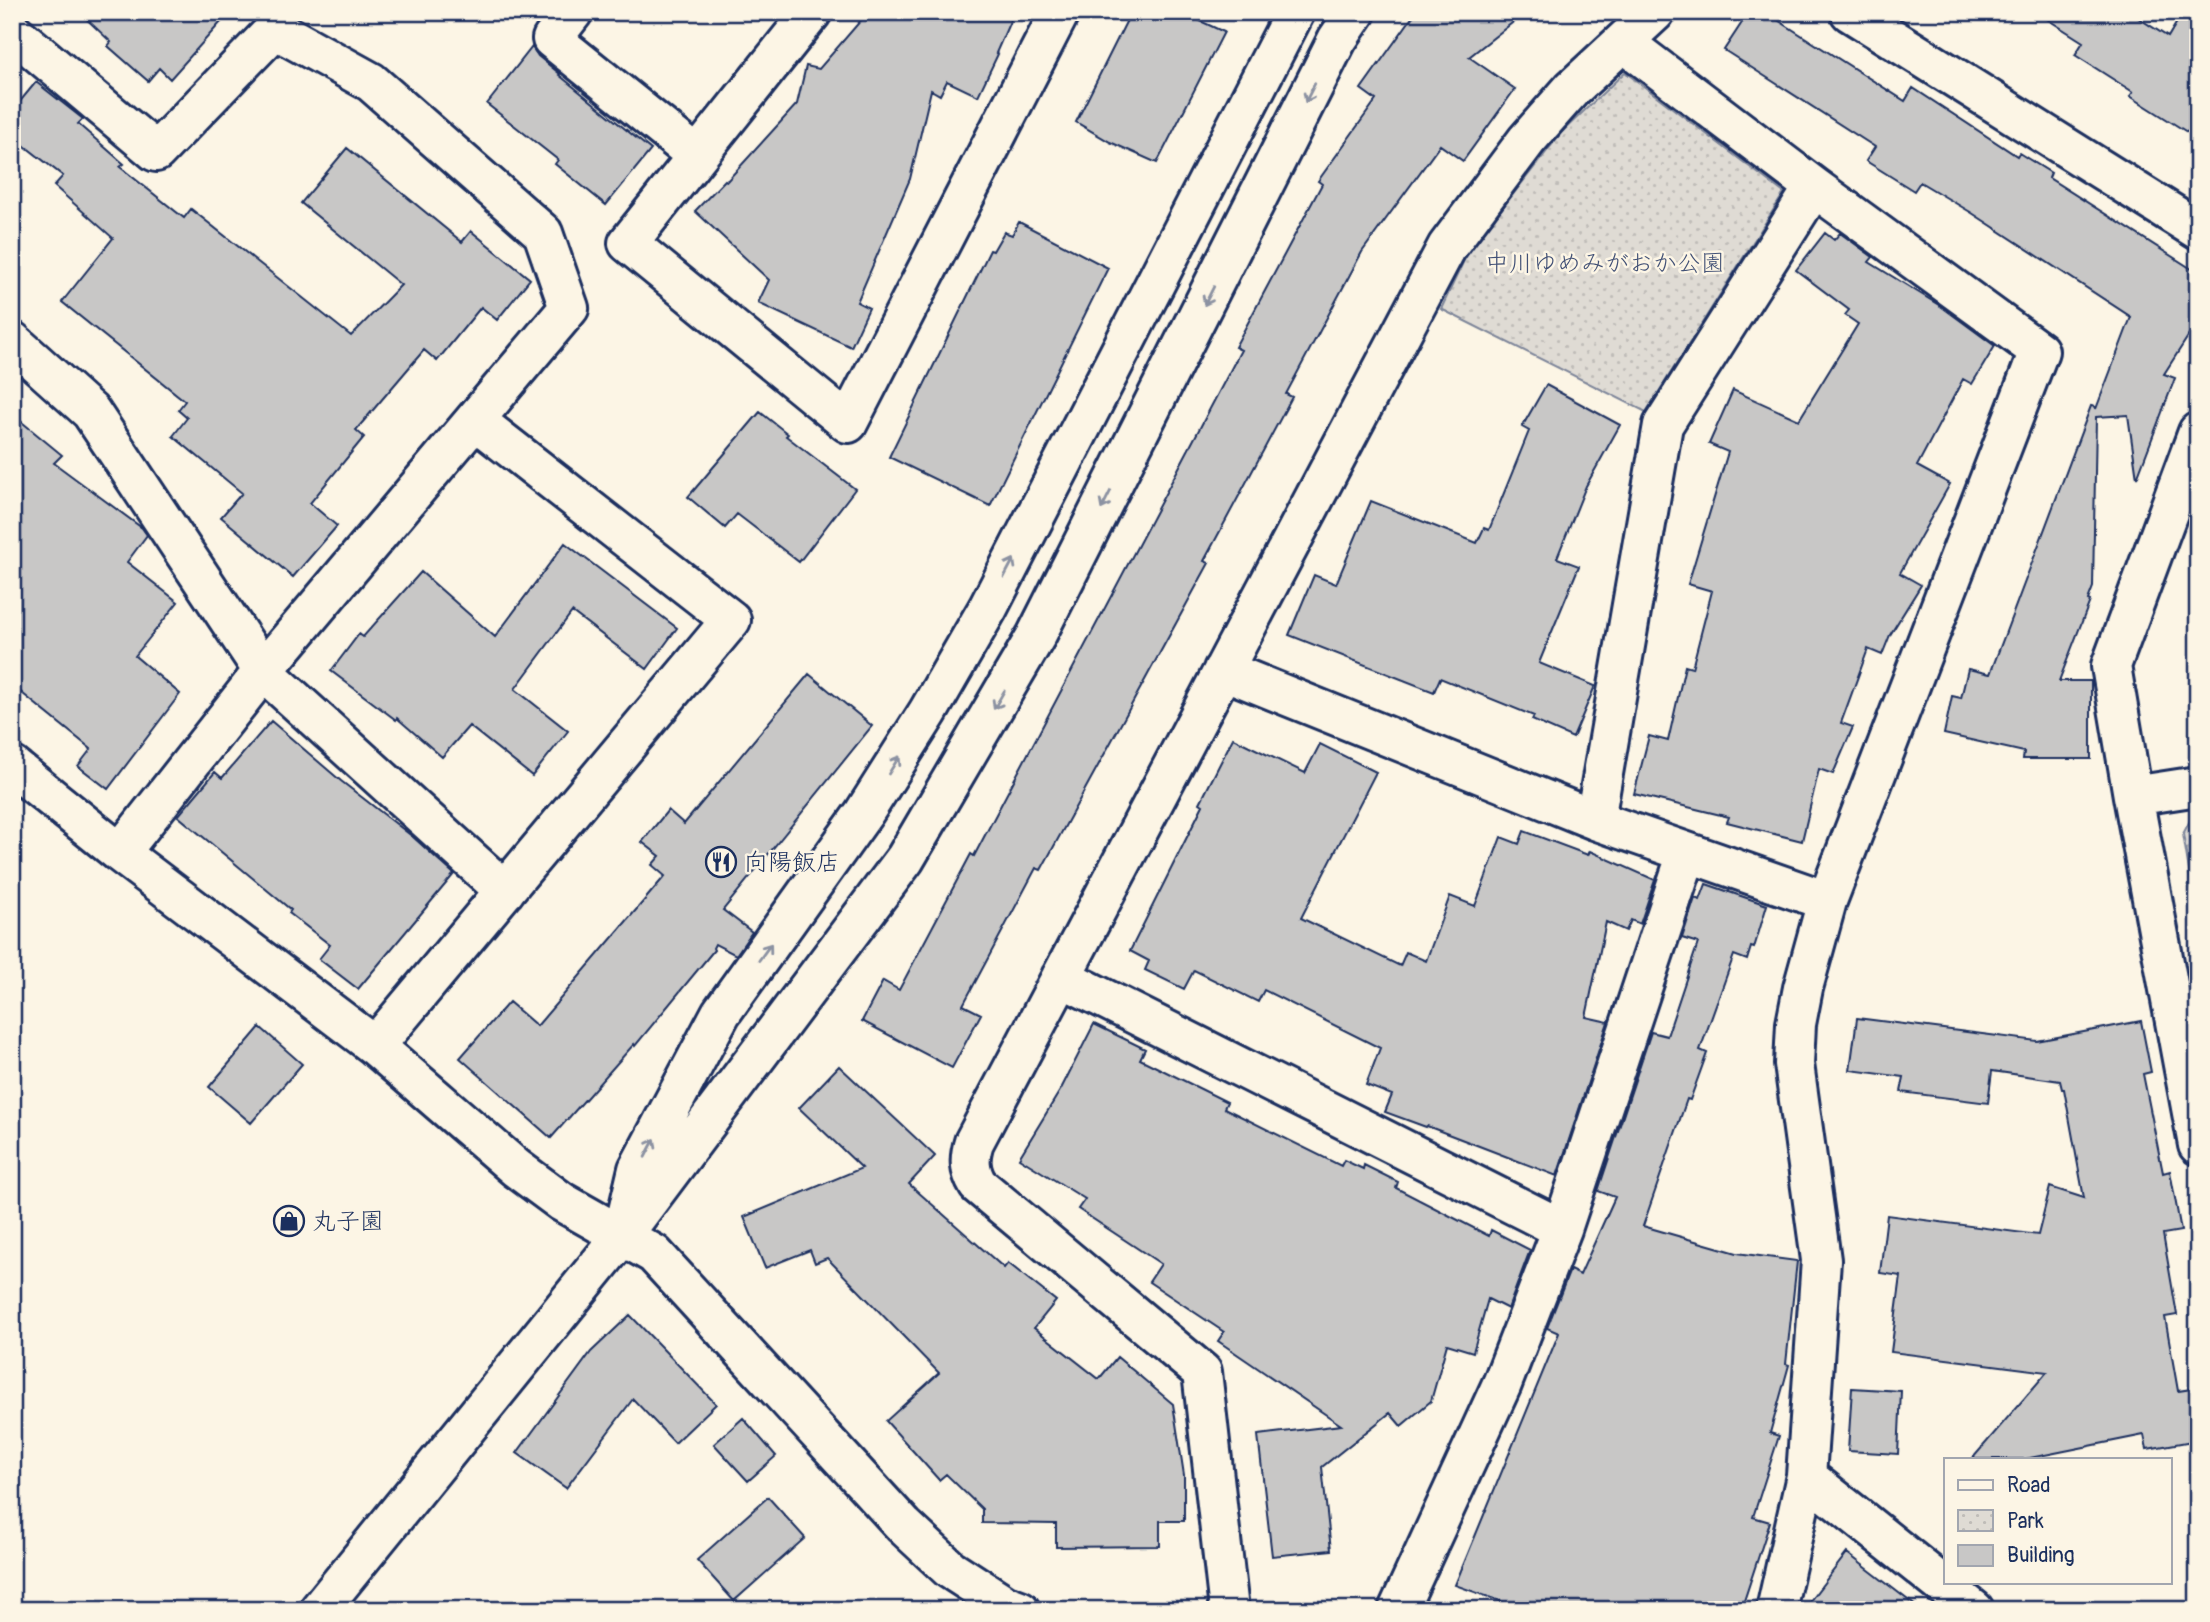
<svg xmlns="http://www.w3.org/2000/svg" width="2210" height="1622" font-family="Pangolin,'Klee One',sans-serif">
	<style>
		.grass { fill: url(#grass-tufts); stroke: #7d8599; stroke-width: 2 }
		.park { fill: url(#park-dots); stroke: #7d8599; stroke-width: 2 }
		.building { fill: #c8c7c6; stroke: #1b2f5e; stroke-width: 2 }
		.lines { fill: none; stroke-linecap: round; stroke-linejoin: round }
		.minor-casing { stroke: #1b2f5e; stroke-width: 44 }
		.minor { stroke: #fcf5e5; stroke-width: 38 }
		.oneway { stroke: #8c92a2 }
		.labels { text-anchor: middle; stroke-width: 5; stroke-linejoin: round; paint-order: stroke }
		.park-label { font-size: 24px; fill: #425176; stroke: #fcf5e5 }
		.poi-label { font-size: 24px; fill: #1b2f5e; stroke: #fcf5e5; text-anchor: start }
	</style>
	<defs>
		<pattern id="grass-tufts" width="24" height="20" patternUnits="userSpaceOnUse" patternTransform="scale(1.75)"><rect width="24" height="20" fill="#dfdbd4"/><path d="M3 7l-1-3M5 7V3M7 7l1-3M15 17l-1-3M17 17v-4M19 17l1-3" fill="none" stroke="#bfbcb8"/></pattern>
		<pattern id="park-dots" width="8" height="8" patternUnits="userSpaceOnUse" patternTransform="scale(1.75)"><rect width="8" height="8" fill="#dfdbd4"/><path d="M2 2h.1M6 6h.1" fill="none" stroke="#bfbcb8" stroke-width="1.8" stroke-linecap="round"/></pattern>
	</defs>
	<rect width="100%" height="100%" fill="#fcf5e5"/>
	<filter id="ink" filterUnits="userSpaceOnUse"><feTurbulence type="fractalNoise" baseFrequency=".0143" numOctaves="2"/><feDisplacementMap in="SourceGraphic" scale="14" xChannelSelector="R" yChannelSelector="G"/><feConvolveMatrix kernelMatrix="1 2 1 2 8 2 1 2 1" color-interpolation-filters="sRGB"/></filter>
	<g filter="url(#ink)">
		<path class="grass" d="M 2198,816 L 2198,926 L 2183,834 L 2192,817 Z"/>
		<path class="park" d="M 1625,72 L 1784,193 L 1646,412 L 1441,309 L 1468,252 L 1562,132 Z"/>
		<path class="building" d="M 79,12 L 230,12 L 170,79 L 159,68 L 148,81 L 108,46 L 111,42 Z
			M 868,12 L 1014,12 L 996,53 L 998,54 L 978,96 L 947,81 L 940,95 L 931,90 L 910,179 L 857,302 L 869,308 L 851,347 L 758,303 L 769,280 L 695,211 L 725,180 L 727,181 L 797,104 L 806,66 L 819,69 Z
			M 1131,12 L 1181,12 L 1224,32 L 1157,163 L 1110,142 L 1076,122 Z
			M 1416,12 L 1526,12 L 1469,57 L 1515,89 L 1463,161 L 1440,145 L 1362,252 L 1286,394 L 1292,397 L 1204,561 L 1209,563 L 1041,870 L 1036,868 L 963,1005 L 981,1014 L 952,1068 L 862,1021 L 883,981 L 899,990 L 971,854 L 974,856 L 1241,350 L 1235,347 L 1322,184 L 1318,181 L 1376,100 L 1361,89 Z
			M 1749,12 L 1765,12 L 1905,101 L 1913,88 L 2017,156 L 2019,153 L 2051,173 L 2049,178 L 2198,273 L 2198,321 L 2164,374 L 2175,378 L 2137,478 L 2128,415 L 2096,417 L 2093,587 L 2088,600 L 2090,601 L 2059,681 L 2091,681 L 2091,759 L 2023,759 L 2024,752 L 1944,734 L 1952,696 L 1961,698 L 1968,669 L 1990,674 L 2091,406 L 2096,407 L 2096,409 L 2131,317 L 1972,213 L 1920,182 L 1914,191 L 1866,161 L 1875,147 L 1724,50 Z
			M 2036,12 L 2129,12 L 2168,37 L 2183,12 L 2198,12 L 2198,139 L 2130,96 L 2133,92 L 2075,55 L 2083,42 Z
			M 532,47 L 538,56 L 560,74 L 559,75 L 651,150 L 606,205 L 555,164 L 558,160 L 487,104 Z
			M 36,82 L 83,119 L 78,124 L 124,164 L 120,167 L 184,218 L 191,209 L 351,336 L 401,285 L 301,203 L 347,148 L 462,242 L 471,231 L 530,279 L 497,320 L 481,307 L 437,361 L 424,350 L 356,430 L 364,437 L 310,503 L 337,526 L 293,577 L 221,517 L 242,493 L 173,436 L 187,418 L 178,410 L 185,401 L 62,302 L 113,238 L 54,186 L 63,176 L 12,136 L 12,111 Z
			M 1019,222 L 1108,268 L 990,506 L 889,457 L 990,250 L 993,251 L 1004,232 L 1012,235 Z
			M 1825,233 L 1834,240 L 1840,233 L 1873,257 L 1869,262 L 1942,307 L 1995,346 L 1972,384 L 1963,379 L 1917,466 L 1950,484 L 1900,573 L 1921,585 L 1890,635 L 1882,655 L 1868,649 L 1841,723 L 1853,727 L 1833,774 L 1819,769 L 1802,841 L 1727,822 L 1729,817 L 1634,794 L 1649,736 L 1668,741 L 1685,666 L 1692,668 L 1712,591 L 1688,584 L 1728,452 L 1709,444 L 1733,390 L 1799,420 L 1858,324 L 1845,315 L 1849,310 L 1796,270 Z
			M 1546,385 L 1620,425 L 1586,486 L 1557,558 L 1579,566 L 1539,663 L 1595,686 L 1573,738 L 1532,720 L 1534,716 L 1440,678 L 1434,692 L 1289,635 L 1314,575 L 1336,584 L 1371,501 L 1477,543 L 1484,528 L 1489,530 L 1529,431 L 1522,427 Z
			M 760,412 L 788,434 L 786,436 L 855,489 L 799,562 L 737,514 L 725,528 L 688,497 Z
			M 12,414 L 62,455 L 54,463 L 142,528 L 147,535 L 127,562 L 178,602 L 135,656 L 180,694 L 108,789 L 78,766 L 91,749 L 12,685 Z
			M 565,543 L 677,628 L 647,669 L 572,612 L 515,689 L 568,731 L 532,776 L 469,726 L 442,757 L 397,718 L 396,720 L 331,671 L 359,634 L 363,637 L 421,572 L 495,637 Z
			M 809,674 L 872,726 L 723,910 L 752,932 L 736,955 L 715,944 L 713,948 L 714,950 L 635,1046 L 634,1044 L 551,1138 L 460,1058 L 509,1002 L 537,1026 L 665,876 L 652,865 L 660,856 L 642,842 L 668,810 L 684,824 Z
			M 271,721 L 341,781 L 413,837 L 454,874 L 358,989 L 319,959 L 330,945 L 289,913 L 291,910 L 178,816 L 215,772 L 222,778 Z
			M 1233,738 L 1305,773 L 1320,744 L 1376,772 L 1301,918 L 1400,966 L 1406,952 L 1426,961 L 1450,896 L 1475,906 L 1501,837 L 1519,844 L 1524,831 L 1588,855 L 1590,851 L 1655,880 L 1640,924 L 1631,920 L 1626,931 L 1606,922 L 1586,1017 L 1608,1022 L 1557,1176 L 1427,1126 L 1426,1127 L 1385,1112 L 1392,1095 L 1366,1085 L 1380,1048 L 1264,990 L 1258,1002 L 1194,970 L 1184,989 L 1145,970 L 1149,961 L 1130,951 L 1203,805 L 1200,803 Z
			M 1706,884 L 1767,905 L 1754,948 L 1751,947 L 1747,960 L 1734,955 L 1700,1050 L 1707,1053 L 1690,1100 L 1687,1099 L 1643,1226 L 1737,1253 L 1797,1261 L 1786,1364 L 1789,1365 L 1770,1433 L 1779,1436 L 1753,1517 L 1770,1522 L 1741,1610 L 1525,1610 L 1455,1585 L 1559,1333 L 1547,1328 L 1570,1270 L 1580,1275 L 1615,1197 L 1598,1191 L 1651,1032 L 1667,1036 L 1698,943 L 1682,938 L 1695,898 L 1700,900 Z
			M 1857,1018 L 2037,1041 L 2141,1021 L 2151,1072 L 2143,1074 L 2163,1173 L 2170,1171 L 2181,1231 L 2163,1234 L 2177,1315 L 2165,1317 L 2178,1391 L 2198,1388 L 2198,1440 L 2147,1449 L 2144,1435 L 2025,1459 L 1972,1459 L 2047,1372 L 1891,1352 L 1901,1276 L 1880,1273 L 1887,1215 L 2038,1235 L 2050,1187 L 2084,1198 L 2064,1089 L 2062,1089 L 2060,1081 L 1992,1071 L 1988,1103 L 1901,1092 L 1904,1077 L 1850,1070 Z
			M 1094,1024 L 1145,1049 L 1140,1059 L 1227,1102 L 1224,1108 L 1341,1166 L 1344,1160 L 1363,1169 L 1364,1165 L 1398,1182 L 1396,1188 L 1489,1236 L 1491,1230 L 1530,1250 L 1508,1309 L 1488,1299 L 1473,1352 L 1447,1344 L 1431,1401 L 1401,1426 L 1390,1413 L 1322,1467 L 1331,1550 L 1272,1556 L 1258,1435 L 1341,1425 L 1218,1341 L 1224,1332 L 1149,1282 L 1161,1264 L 1078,1209 L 1085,1199 L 1019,1158 L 1061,1089 Z
			M 260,1027 L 302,1064 L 251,1123 L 209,1087 Z
			M 839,1066 L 935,1156 L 909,1184 L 1004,1268 L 1008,1263 L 1056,1301 L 1034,1328 L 1099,1379 L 1117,1357 L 1173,1404 L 1184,1475 L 1184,1521 L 1160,1521 L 1160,1546 L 1056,1547 L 1056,1524 L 982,1523 L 982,1509 L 946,1474 L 939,1480 L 886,1421 L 939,1373 L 827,1258 L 815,1263 L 810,1250 L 765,1268 L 744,1217 L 862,1168 L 799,1108 Z
			M 630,1315 L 716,1404 L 675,1443 L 633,1399 L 566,1488 L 517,1453 L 591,1352 Z
			M 1852,1388 L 1901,1391 L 1898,1454 L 1848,1451 Z
			M 743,1418 L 776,1456 L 748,1481 L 714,1444 Z
			M 768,1497 L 805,1538 L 734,1601 L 697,1560 Z
			M 1847,1553 L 1921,1610 L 1803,1610 Z"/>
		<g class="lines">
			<g class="minor-casing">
				<path id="minor" d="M 573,12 L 552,39 L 696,155
					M 812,12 L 628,243 L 848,423 L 1060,12
					M 1850,12 L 2198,230
					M 12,31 L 156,152 L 275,29 L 371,82 L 543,233 L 569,308 L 263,671 L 120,853
					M 1623,42 L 1814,187 L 2039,351 L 1827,901 L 1803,988 L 1796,1024 L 1794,1064 L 1821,1260 L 1806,1476 L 1776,1610
					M 12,341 L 91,412 L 263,671 L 505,891
					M 2198,432 L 2111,666 L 2133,796 L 2198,1145
					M 1223,670 L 1595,820 L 1827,901
					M 12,766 L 120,853 L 375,1046 L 516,1168 L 562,1202 L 654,1254 L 904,1526 L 950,1569 L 1004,1604 L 1020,1610
					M 2133,796 L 2198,786
					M 1595,820 L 1663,425 L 1814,187
					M 1061,977 L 1562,1229
					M 375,1046 L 731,620 L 476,421
					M 626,1220 L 638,1169 L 721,1013 L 864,813 L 928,712 L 988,608 L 1295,12
					M 1806,1476 L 1974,1610
					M 319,1610 L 622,1236 L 905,859 L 1036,636 L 1337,40 L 1356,12
					M 1229,1610 L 1202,1372 L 978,1185 C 969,1170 969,1158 974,1142 L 1447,247 L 1527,140 L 1572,89 L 1655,12
					M 1398,1610 L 1502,1384 L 1562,1229 L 1687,853"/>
			</g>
			<use href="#minor" class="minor"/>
		</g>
		<defs><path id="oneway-shaft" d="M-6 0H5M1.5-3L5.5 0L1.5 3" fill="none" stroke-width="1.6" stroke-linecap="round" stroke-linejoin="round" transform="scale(1.75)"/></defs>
		<g class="oneway">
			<use href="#oneway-shaft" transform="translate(1310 93) rotate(117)"/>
			<use href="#oneway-shaft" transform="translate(1209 296) rotate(117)"/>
			<use href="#oneway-shaft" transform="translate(1106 500) rotate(117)"/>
			<use href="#oneway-shaft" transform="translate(1009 568) rotate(-62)"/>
			<use href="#oneway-shaft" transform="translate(999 700) rotate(120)"/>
			<use href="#oneway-shaft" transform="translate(894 765) rotate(-58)"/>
			<use href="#oneway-shaft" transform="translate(765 952) rotate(-54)"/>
			<use href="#oneway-shaft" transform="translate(650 1148) rotate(-62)"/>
		</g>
	</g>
	<defs>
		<g id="restaurant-ring" transform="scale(1.575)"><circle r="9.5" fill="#fcf5e5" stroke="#1b2f5e" stroke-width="1.5"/><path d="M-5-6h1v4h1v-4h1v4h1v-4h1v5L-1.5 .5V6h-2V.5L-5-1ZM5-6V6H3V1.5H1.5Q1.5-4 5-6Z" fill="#1b2f5e"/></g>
		<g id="shop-ring" transform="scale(1.575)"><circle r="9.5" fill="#fcf5e5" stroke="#1b2f5e" stroke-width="1.5"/><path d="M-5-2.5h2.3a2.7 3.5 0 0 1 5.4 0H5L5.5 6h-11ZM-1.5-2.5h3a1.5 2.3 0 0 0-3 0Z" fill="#1b2f5e"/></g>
	</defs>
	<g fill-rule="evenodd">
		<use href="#restaurant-ring" x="721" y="862"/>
		<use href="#shop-ring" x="289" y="1221"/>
	</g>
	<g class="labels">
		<g class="park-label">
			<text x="1605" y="271">中川ゆめみがおか公園</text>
		</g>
		<g class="poi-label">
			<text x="744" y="870">向陽飯店</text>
			<text x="312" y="1229">丸子園</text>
		</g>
	</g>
	<rect width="2210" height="1622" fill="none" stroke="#fcf5e5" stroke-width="42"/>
	<rect x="21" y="21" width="2168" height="1580" fill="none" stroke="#1b2f5e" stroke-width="2.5" filter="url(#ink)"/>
	<rect x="1944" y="1458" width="228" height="126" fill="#fcf5e5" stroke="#a2a6af" stroke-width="2"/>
	<rect x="1958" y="1480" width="35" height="10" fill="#fcf5e5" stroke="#a2a6af" stroke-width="2"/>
	<text x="2007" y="1492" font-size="21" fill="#1b2f5e">Road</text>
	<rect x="1958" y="1510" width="35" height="21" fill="url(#park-dots)" stroke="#a2a6af" stroke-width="2"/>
	<text x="2007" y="1528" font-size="21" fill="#1b2f5e">Park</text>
	<rect x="1958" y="1545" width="35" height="21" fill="#c8c7c6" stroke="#a2a6af" stroke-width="2"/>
	<text x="2007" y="1562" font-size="21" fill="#1b2f5e">Building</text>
</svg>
